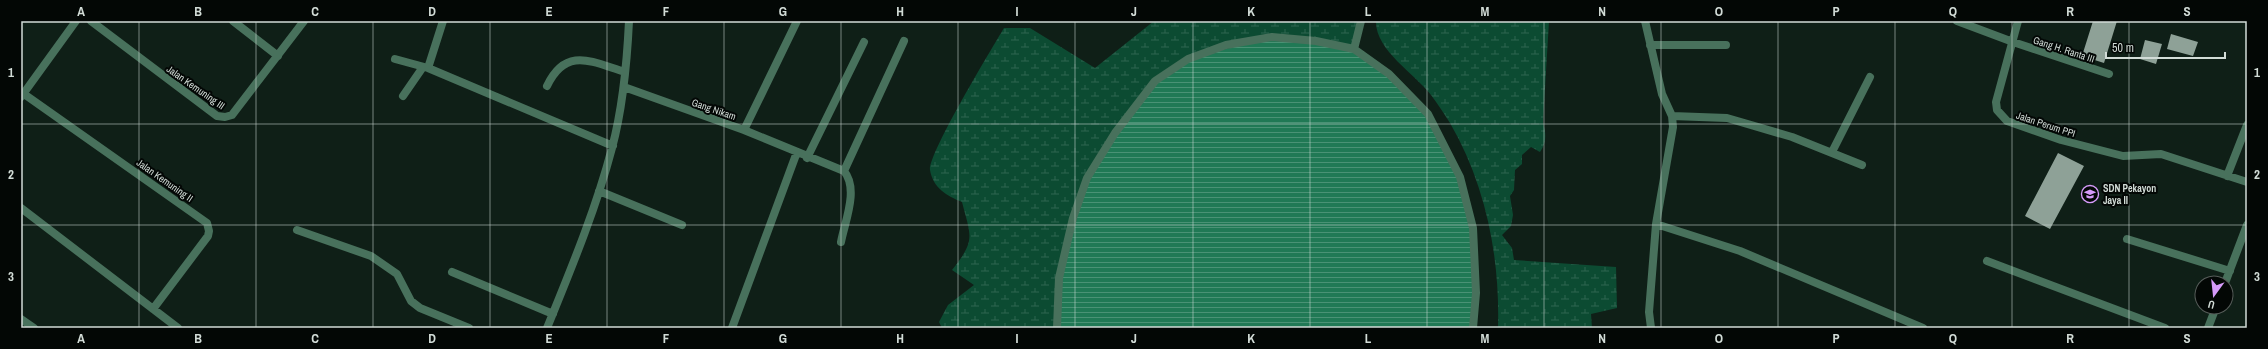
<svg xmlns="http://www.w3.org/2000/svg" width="2268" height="349" font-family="'Archivo Narrow',sans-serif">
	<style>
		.wetland { fill: url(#wetland-marsh) }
		.water { fill: url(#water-rules) }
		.building { fill: #8ea197 }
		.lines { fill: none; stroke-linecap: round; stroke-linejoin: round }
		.minor { stroke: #48715c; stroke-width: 8 }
		.tertiary { stroke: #48715c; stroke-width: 8 }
		.grid { fill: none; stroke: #d2dcd7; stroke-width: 1; stroke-opacity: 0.55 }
		.labels { text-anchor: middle; stroke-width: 4; stroke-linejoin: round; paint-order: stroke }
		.street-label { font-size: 10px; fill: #d2dcd7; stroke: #030705 }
		.poi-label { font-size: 10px; font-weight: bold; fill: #d2dcd7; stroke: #030705; text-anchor: start }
		.neatline { fill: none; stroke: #d2dcd7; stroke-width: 1.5 }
		.grid-label { font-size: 13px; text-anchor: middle; font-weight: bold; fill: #d2dcd7 }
	</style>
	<defs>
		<pattern id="wetland-marsh" width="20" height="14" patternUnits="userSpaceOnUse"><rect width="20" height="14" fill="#0c4b32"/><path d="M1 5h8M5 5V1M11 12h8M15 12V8" fill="none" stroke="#2e644f"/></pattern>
		<pattern id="water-rules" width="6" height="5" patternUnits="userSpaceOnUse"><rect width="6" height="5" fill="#207955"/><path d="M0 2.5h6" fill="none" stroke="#4a9275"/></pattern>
	</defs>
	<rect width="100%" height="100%" fill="#0f1f17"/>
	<path class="wetland" d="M 1154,21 L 1361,21 L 1354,49 L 1057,328 L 942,328 L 939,322 L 948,305 L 974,285 L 952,270 C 976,240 971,237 962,202 C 947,196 933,188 930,170 C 928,154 992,48 1004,28 L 1030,28 L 1095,68 Z
		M 1376,21 L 1549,21 L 1543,122 C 1546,134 1547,142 1540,152 L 1531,147 L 1522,155 L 1522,164 L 1515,170 L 1514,190 L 1510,196 L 1513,215 L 1511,226 L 1502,235 L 1512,248 L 1514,260 L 1616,267 L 1617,308 L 1591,314 L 1592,328 L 1498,328 C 1500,257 1486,185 1450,123 C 1444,114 1438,104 1431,95 C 1415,74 1375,50 1376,21 Z"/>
	<path class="water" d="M 1272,37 L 1354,49 L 1389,74 L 1428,114 L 1449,153 L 1473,228 L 1473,328 L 1057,328 L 1059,278 L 1087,178 L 1155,81 L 1188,59 Z"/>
	<path class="building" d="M 2093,21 L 2117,21 L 2104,63 L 2082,56 Z
		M 2171,34 L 2198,42 L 2193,56 L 2167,49 Z
		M 2145,40 L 2162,44 L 2156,64 L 2140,59 Z
		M 2058,153 L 2084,166 L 2050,229 L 2025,216 Z"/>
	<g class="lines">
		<path class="minor" d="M 91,21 L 217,116 L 225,117 L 232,115 L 304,21
			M 233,21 L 278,56
			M 1645,21 L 1662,94 L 1672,116 L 1673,127 L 1656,224 L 1649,312 L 1651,328
			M 1957,21 L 2013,42 L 2109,74
			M 2018,21 L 1996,102 L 1997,110 L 2007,121 L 2061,140 L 2123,156 L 2161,154 L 2247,182
			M 1650,45 L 1726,45
			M 395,59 L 428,68 L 613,146
			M 428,68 L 443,21
			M 547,86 C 566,46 592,62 625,72
			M 624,87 L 744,130 L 844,171 L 904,41
			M 24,94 L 207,223 L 209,231 L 208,236 L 153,309
			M 403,96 L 423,67
			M 21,97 L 76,21
			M 1672,116 L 1727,118 L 1792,137 L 1862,165
			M 744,130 L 797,21
			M 1832,152 L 1870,77
			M 807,158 L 864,42
			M 2227,176 L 2247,125
			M 599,191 L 682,225
			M 21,208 L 178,328
			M 1656,224 L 1740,251 L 1923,328
			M 297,230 L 371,256 L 397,274 L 411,301 L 420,308 L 469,328
			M 2127,239 L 2230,271
			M 841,242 C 845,221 859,189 844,171
			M 1987,261 L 2165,328
			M 452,272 L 553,314
			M 2225,283 L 2247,225
			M 21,319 L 34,328
			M 547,328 C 571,269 596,209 612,148 C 623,107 627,63 629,21
			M 732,328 L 797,152
			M 2208,328 L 2216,307"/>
		<path class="tertiary" d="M 1354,49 L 1361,21
			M 1057,328 L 1059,278 L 1073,218 L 1087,178 L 1115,133 L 1155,81 L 1188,59 L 1226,45 L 1272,37 L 1316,41 L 1354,49 L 1389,74 L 1428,114 L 1460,177 L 1473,228 L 1476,293 L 1473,328"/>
	</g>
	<path class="grid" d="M 139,21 L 139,328M 256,21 L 256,328M 373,21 L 373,328M 490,21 L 490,328M 607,21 L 607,328M 724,21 L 724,328M 841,21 L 841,328M 958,21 L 958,328M 1075,21 L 1075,328M 1193,21 L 1193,328M 1310,21 L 1310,328M 1427,21 L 1427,328M 1544,21 L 1544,328M 1661,21 L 1661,328M 1778,21 L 1778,328M 1895,21 L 1895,328M 2012,21 L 2012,328M 2129,21 L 2129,328M 21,124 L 2247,124M 21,225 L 2247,225"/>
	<defs>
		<g id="school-ring" transform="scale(0.9)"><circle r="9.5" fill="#030705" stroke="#d69bfa" stroke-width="1.5"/><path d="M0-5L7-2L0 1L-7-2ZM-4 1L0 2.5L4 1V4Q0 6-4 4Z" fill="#d69bfa"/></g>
	</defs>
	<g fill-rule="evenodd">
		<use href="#school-ring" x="2090" y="194"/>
	</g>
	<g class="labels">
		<g class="street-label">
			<text transform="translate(2064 49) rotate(18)" y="4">Gang H. Ranta III</text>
			<text transform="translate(196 87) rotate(35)" y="4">Jalan Kemuning III</text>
			<text transform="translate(714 109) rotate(19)" y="4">Gang Nikam</text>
			<text transform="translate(2046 124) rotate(18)" y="4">Jalan Perum PPI</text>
			<text transform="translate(165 180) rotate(35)" y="4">Jalan Kemuning II</text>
		</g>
		<g class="poi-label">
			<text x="2103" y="192">SDN Pekayon<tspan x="2103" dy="12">Jaya II</tspan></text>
		</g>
	</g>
	<rect width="2268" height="349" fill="none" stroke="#030705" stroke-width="44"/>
	<g transform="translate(2214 295) rotate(195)"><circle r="19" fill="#030705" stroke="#565c59"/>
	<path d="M0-3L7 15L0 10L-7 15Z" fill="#d69bfa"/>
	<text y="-6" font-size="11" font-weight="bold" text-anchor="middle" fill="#d2dcd7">U</text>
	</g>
	<path d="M2106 52v6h119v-6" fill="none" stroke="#d2dcd7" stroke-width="2"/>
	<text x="2112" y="52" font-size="12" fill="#d2dcd7" stroke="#030705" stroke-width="3" paint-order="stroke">50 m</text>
	<rect x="22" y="22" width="2224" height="305" class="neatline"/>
	<g class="grid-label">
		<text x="81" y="16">A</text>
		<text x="198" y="16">B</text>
		<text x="315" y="16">C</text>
		<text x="432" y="16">D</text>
		<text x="549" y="16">E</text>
		<text x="666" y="16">F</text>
		<text x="783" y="16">G</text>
		<text x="900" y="16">H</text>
		<text x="1017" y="16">I</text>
		<text x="1134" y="16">J</text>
		<text x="1251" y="16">K</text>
		<text x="1368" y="16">L</text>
		<text x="1485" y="16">M</text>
		<text x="1602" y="16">N</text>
		<text x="1719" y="16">O</text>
		<text x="1836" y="16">P</text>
		<text x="1953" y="16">Q</text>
		<text x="2070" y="16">R</text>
		<text x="2187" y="16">S</text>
		<text x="11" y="77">1</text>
		<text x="2257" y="77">1</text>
		<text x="11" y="179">2</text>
		<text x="2257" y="179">2</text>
		<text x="11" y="281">3</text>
		<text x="2257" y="281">3</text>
		<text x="81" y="343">A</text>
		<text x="198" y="343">B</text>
		<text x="315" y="343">C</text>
		<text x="432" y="343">D</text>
		<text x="549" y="343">E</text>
		<text x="666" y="343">F</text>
		<text x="783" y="343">G</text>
		<text x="900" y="343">H</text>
		<text x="1017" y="343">I</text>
		<text x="1134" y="343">J</text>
		<text x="1251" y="343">K</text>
		<text x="1368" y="343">L</text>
		<text x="1485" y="343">M</text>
		<text x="1602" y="343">N</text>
		<text x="1719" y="343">O</text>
		<text x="1836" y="343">P</text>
		<text x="1953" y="343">Q</text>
		<text x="2070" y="343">R</text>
		<text x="2187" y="343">S</text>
	</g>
</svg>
